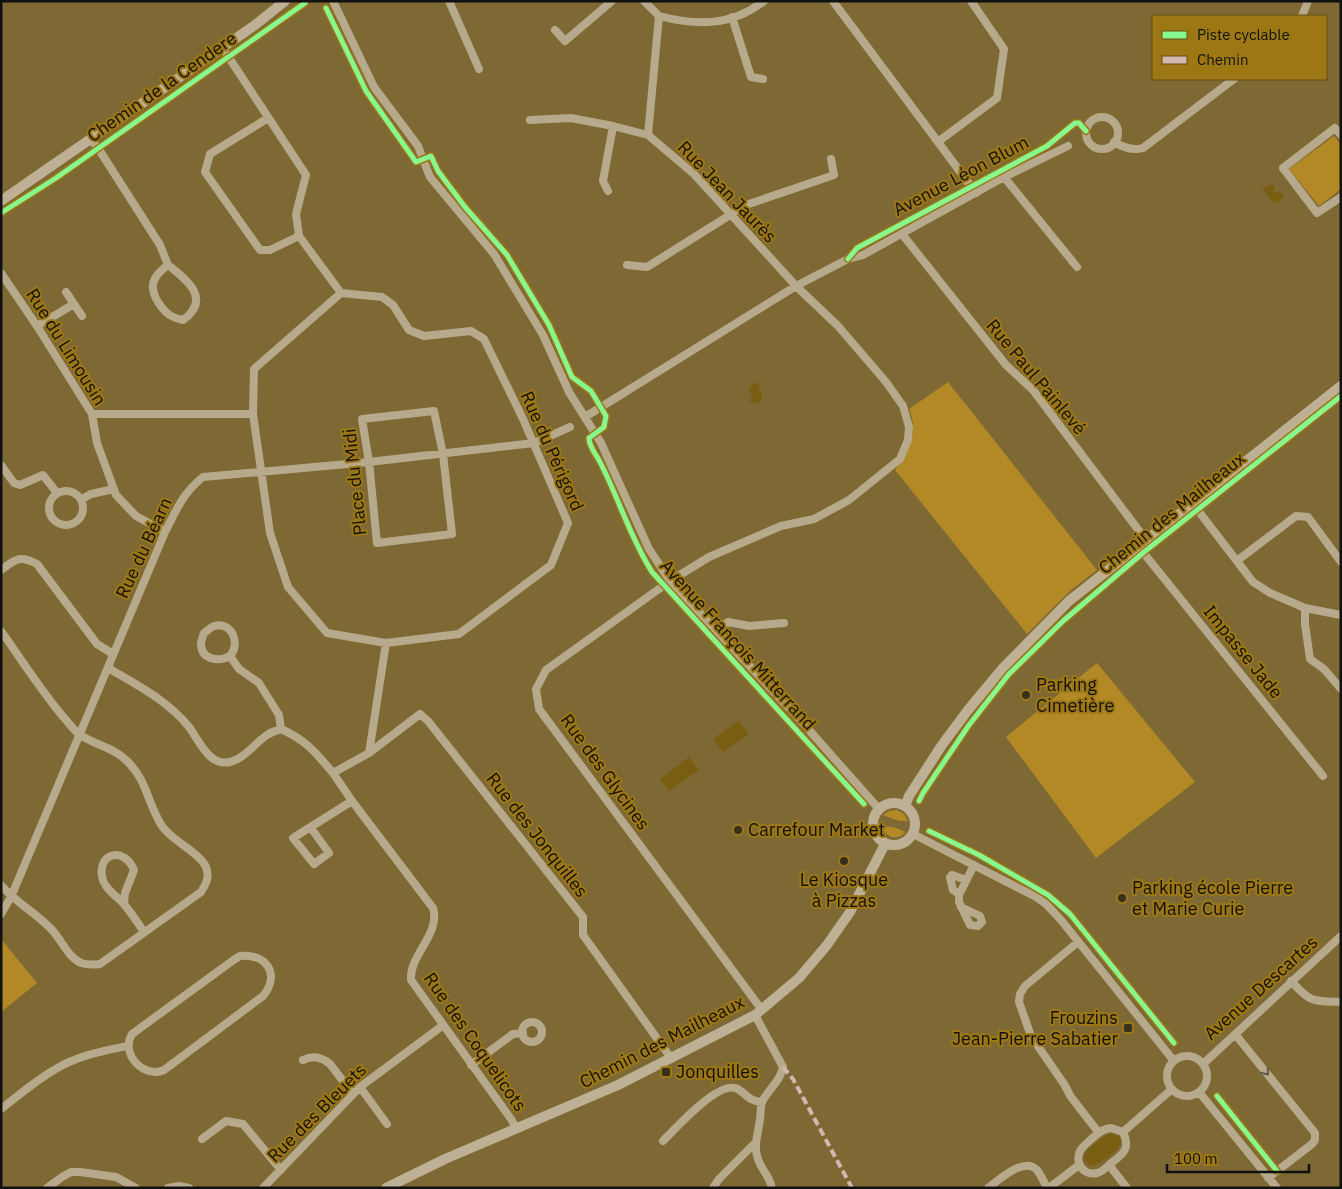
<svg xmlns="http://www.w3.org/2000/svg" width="1342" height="1189" font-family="'IBM Plex Sans',sans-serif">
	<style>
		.green { fill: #b28925 }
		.water { fill: #795e11 }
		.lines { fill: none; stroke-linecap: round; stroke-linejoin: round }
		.street { stroke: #b7aa8c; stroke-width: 8 }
		.secondary { stroke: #bdb094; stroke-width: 10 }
		.quiet { stroke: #d1b7ad; stroke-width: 4; stroke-dasharray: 8 4; stroke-linecap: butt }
		.cycleway-casing { stroke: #9d7714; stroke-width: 8 }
		.cycleway { stroke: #87f88f; stroke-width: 5 }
		.oneway { stroke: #645e4e }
		.poi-dot { fill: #37301d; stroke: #9d7714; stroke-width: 2 }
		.labels { text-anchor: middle; stroke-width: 4; stroke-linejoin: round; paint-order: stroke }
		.street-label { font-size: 18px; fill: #111; stroke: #9d7714 }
		.poi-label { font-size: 18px; fill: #111; stroke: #9d7714; text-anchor: start }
	</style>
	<rect width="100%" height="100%" fill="#7e6934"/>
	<path class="green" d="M 1334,136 L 1341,145 L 1341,189 L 1319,206 L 1289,169 Z
		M 948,382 L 1097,570 L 1071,590 L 1027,634 L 895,470 C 909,451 919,433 909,409 Z
		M 1097,663 L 1195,782 L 1096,858 L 1006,737 Z
		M 897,810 L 904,814 L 908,821 L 899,821 L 883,815 L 889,811 Z
		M 881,826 L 893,827 L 906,832 C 897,841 886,838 881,826 Z
		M 1,939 L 37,983 L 1,1012 Z"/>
	<path class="water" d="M 1272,184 L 1275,188 L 1273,191 L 1275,193 L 1280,191 L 1284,196 L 1278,202 L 1273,203 L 1263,188 Z
		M 753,383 L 761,384 L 758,389 L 762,394 L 762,398 L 759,403 L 749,402 L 753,397 L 748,389 Z
		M 738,721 L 749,734 L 723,752 L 713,739 Z
		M 689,757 L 699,770 L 669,791 L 660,779 Z
		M 1108,1134 C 1140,1135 1104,1164 1090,1166 L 1084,1159 L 1086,1151 Z"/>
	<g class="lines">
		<path class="street" d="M 333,1 L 374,87 L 418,146 L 430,177 L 494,254 L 543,335 L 569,392 L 601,443 L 649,549 L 670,581 L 801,721 L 879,809
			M 449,1 L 479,69
			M 644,1 L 659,16 L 648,135 L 694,174 L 796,286 L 838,326 L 886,382 L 903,406 L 909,427 L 908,440 L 900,459 L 849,500 L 814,519 L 781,526 L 709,557 L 670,581 L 546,670 L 536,689 L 539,709 L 762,1010
			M 833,1 L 976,193
			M 659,16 C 697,26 732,26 764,1
			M 1302,16 L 1308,1
			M 732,17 L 751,77 L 763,79
			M 555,30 L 565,41 L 612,1
			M 222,47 L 306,175 L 296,214 L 299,236 L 341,293
			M1086 133a16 16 0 1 1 32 0a16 16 0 1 1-32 0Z
			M 268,118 L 210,154 L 205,172 L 260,250 L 270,250 L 299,236
			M 530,120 L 571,118 L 613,126 L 648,135
			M 1341,135 L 1335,128 L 1283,168 L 1317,213 L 1341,197
			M 90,139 L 98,148 L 160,245 L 168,265 C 153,276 148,286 158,302 C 166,314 170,317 183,320 C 212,299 187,280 168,265
			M 939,141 L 997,98 L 1004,49 L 971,1
			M 1114,142 C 1124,148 1133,151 1143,148 L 1234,79
			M 1004,177 L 1077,267
			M 608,191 L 603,181 L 613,126
			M 902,234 L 1006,365 L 1033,390 L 1146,540
			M 627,265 L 647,267 L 746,205 L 834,175 L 831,159
			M 1,273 L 37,326 L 92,414 L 97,443 L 116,495 L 136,516 L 165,532
			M 66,292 L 82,316
			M 341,293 L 382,297 L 393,305 L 409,330 L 424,336 L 471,331 L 484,339 L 523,419 L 568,523 L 551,565 L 459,634 L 386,643 L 327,633 L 288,587 L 270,533 L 253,414 L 254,369 Z
			M 37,326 L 74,304
			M 434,411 L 443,454 L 452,534 L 377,543 L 369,462 L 362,419 Z
			M 92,414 L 253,414
			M 585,417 L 796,286 L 848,259 L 863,255 L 1004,177 L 1068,146
			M 1,465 L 14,483 L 20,485 L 43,475 L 57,493
			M49 508a17 17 0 1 1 34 0a17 17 0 1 1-34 0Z
			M 82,499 L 91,494 L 114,489
			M 1193,504 L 1253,582 L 1270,593 L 1305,608 L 1305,624 L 1310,659 L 1324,669 L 1341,689
			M 1138,546 L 1323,776
			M 1238,560 L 1296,516 L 1308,517 L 1341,562
			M 1,570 C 16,559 19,555 37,564 L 97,644 L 113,654
			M 1305,608 L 1341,615
			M 716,630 L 728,622 L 749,626 L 784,623
			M 1,631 C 22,660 43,694 66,720 C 70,725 75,731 79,734 C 94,745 113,747 126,760 C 148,781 147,803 162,826 C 173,842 199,852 206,867 C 210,877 206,884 201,892 L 100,964 C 93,965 87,965 81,963 C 68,957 62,941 53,931 C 38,914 16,903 1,885
			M 386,643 L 369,753 L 333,773 L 352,801 L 433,908 C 441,934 409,955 411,980 L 511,1119 L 517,1129
			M 230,656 C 219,662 202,660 201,645 C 201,641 203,636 204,633 C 207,631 211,627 214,626 C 232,621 241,644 230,656 L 239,669 L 259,683 L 279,715 L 281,729
			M 108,668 C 137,685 167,700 189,727 C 199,740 209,767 230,762 C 244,759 255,743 267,735 C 271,732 276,731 281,729 C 306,740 316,753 333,773
			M 369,753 L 420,714 L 428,721 L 583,917 L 583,935 L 671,1058
			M 311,828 L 329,853 L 314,864 L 293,838 L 352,801
			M 913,834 L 1036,897 L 1046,904 L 1061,920 L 1174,1061
			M 959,894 L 953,890 L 950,877 L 952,875 L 966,880
			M 124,904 L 125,893 L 134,870 C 124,846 98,853 102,876 C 103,887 116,896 123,903 C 131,912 137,922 144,932
			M 961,907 L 980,916 L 982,922 L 978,926 L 970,925 L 959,902 L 959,895 L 974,865
			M 1,914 L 11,897 L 165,532 C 177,509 182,494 203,477 L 369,462 L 534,443 L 570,427
			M 1078,942 L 1025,986 L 1020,994 L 1019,1002 L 1031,1036 L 1064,1084 L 1071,1097 L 1099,1133
			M 240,956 C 266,953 281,974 263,996 L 164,1070 C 144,1079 120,1054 132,1034 L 235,959 Z
			M 1291,981 C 1311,1003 1312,1001 1341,1002
			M 755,1015 L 783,1067 C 781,1080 769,1089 763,1100 C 760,1105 761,1113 760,1119 C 758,1135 752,1148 760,1164 C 764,1172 770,1178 772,1188
			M522 1032a10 10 0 1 1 20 0a10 10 0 1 1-20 0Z
			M 1235,1034 L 1315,1133 L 1315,1140 L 1312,1144 L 1268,1178
			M1167 1076a20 20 0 1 1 40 0a20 20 0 1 1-40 0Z
			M 303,1060 C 314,1055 321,1057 330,1064 L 353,1094
			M 1203,1064 L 1341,936
			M 471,1065 L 513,1034 L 523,1033
			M 360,1087 L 387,1124
			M 1199,1092 L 1277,1188
			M 1,1109 C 18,1096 35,1081 54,1070 C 76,1056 102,1051 127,1046
			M 1111,1128 L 1123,1132 C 1131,1149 1123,1154 1110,1164 C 1107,1167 1102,1172 1097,1173 C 1081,1177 1071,1157 1085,1145 C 1093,1138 1100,1129 1111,1128 Z
			M 1123,1132 L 1172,1089
			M 202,1139 L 226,1121 L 243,1124 L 281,1170
			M 663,1141 C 676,1128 716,1083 735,1088 C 744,1090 746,1101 762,1102
			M 1109,1165 L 1127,1188
			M 47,1188 L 62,1177 L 71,1172 L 80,1172 L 116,1177 L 136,1188
			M 168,1188 L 179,1186 L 189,1188
			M 263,1188 L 360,1087 L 442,1026
			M 713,1188 L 719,1179 L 755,1143
			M 988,1188 C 999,1180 1024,1156 1037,1170 C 1041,1175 1044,1182 1047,1188
			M 1049,1188 L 1079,1165"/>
		<path class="secondary" d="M 1,201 L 255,25 L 285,1
			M873 824a21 21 0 1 1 42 0a21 21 0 1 1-42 0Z
			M 905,806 L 909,796 L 942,745 L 968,710 L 1003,668 L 1069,601 L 1341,386
			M 386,1188 L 445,1159 L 618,1085 L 755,1015 L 799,978 L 827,945 L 850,912 L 885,844"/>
		<path class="quiet" d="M 783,1067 L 793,1079 L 852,1188"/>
		<g class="cycleway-casing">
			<path id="cycleway" d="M 326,8 L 366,91 L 416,162 L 431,156 L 438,171 L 465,207 L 507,255 L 549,325 L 572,377 L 591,391 L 606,416 L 604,427 L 589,438 C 589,447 596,454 600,462 C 619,499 630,537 652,572 L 864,804
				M 1,213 L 56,178 L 305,3
				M 848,259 L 857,248 L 1047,146 L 1075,123 L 1079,123 L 1086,131
				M 919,801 L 923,793 L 969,725 L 1009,674 L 1063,621 L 1144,552 L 1341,396
				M 929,831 L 979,855 L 1048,895 L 1070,914 L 1174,1043
				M 1217,1096 L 1277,1171"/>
		</g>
		<use href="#cycleway" class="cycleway"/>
	</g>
	<defs><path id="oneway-chevron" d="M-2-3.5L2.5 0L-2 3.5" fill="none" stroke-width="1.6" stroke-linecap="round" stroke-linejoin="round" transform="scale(1.25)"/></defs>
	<use class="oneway" href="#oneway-chevron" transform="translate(1266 1072) rotate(51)"/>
	<g class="poi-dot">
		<circle cx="1026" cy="695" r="5"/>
		<circle cx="738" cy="830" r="5"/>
		<circle cx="844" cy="861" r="5"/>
		<circle cx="1122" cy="898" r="5"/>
		<rect x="1123" y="1023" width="10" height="10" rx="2.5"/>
		<rect x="661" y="1067" width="10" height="10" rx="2.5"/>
	</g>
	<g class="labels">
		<g class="street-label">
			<text transform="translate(162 87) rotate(-35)" y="6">Chemin de la Cendere</text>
			<text transform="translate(961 176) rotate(-28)" y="6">Avenue Léon Blum</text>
			<text transform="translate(727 192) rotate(46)" y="6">Rue Jean Jaurès</text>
			<text transform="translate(66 347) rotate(58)" y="6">Rue du Limousin</text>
			<text transform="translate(1036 377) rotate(50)" y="6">Rue Paul Painlevé</text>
			<text transform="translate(552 451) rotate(66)" y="6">Rue du Périgord</text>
			<text transform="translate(355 482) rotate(-96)" y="6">Place du Midi</text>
			<text transform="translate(1172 513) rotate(-39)" y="6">Chemin des Mailheaux</text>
			<text transform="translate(144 548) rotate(-65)" y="6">Rue du Béarn</text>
			<text transform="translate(738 645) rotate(48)" y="6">Avenue François Mitterrand</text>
			<text transform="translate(1243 652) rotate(51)" y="6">Impasse Jade</text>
			<text transform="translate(605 772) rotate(54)" y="6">Rue des Glycines</text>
			<text transform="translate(537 835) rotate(52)" y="6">Rue des Jonquilles</text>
			<text transform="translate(1261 988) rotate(-42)" y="6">Avenue Descartes</text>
			<text transform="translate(475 1042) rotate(55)" y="6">Rue des Coquelicots</text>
			<text transform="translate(662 1042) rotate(-27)" y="6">Chemin des Mailheaux</text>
			<text transform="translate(317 1113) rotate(-45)" y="6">Rue des Bleuets</text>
		</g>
		<g class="poi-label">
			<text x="1036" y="691">Parking<tspan x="1036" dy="21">Cimetière</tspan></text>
			<text x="748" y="836">Carrefour Market</text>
			<text x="844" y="886" text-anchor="middle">Le Kiosque<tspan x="844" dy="21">à Pizzas</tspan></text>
			<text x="1132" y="894">Parking école Pierre<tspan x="1132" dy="21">et Marie Curie</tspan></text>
			<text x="1118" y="1024" text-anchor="end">Frouzins<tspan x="1118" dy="21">Jean-Pierre Sabatier</tspan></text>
			<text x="676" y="1078">Jonquilles</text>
		</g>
	</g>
	<rect width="1342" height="1189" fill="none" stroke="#111111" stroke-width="5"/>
	<rect x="1152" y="15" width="175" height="65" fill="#9d7714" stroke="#654e13"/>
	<rect x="1162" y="31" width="25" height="8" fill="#87f88f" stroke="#654e13"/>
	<text x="1197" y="40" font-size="15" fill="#111111">Piste cyclable</text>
	<rect x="1162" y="56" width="25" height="8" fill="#d1b7ad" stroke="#654e13"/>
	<text x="1197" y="65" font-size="15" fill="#111111">Chemin</text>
	<path d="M1167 1164v8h142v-8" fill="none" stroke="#111111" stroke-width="2.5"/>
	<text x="1174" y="1164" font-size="15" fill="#111111" stroke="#9d7714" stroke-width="4" paint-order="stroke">100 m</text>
</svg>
